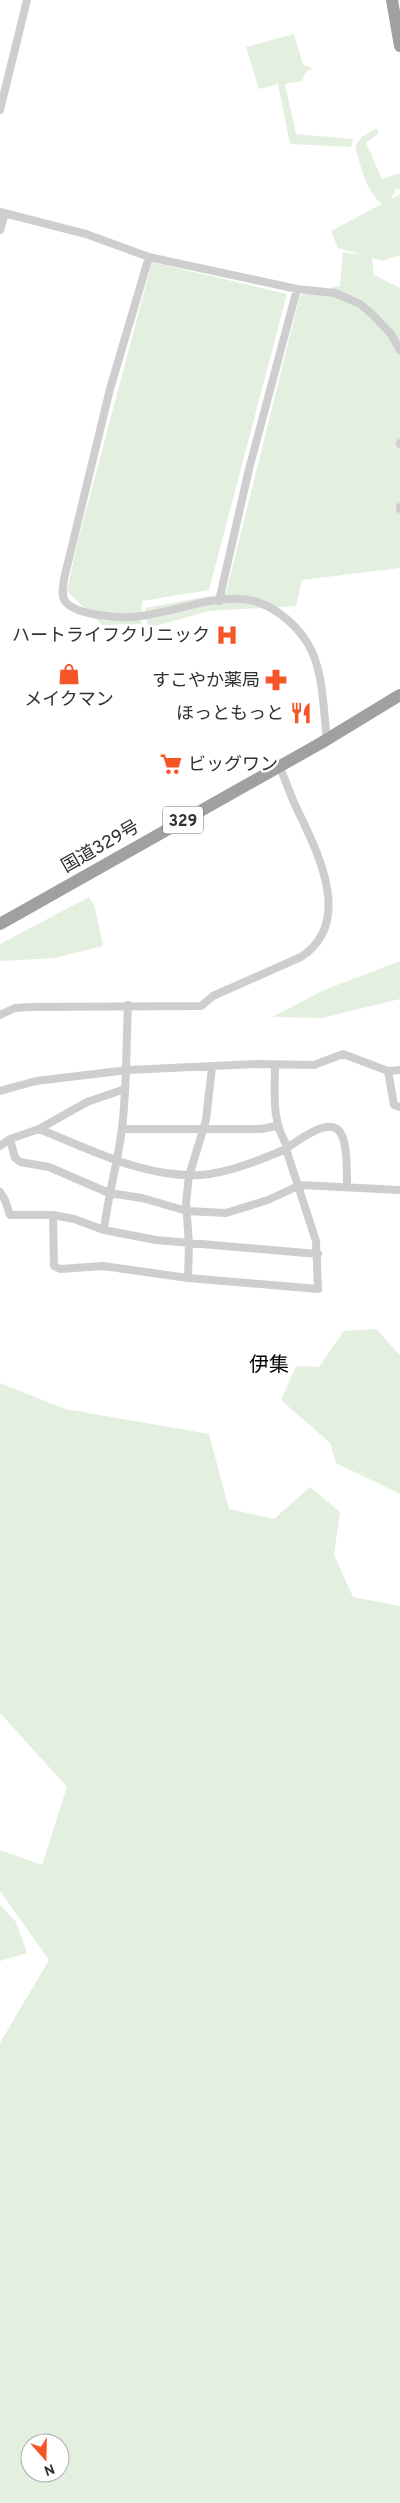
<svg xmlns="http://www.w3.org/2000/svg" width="400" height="2503" font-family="Overpass,'Noto Sans JP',sans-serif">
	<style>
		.green { fill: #e3efdf; fill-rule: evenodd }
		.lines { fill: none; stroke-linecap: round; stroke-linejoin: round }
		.minor { stroke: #cecece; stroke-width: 8 }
		.trunk { stroke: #a0a0a0; stroke-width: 12 }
		.labels { text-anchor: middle; stroke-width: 5; stroke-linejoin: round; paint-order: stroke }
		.shield { fill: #fff; stroke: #6f6f6f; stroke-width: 1 }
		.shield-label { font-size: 16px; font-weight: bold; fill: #313131 }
		.poi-label { font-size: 18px; fill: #313131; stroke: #fff; text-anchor: end }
		.street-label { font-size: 18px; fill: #313131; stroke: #fff }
		.quarter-label { font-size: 20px; fill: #000; stroke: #fff }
	</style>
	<rect width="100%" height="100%" fill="#fff"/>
	<path class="green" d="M 294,34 L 303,65 L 312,68 L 305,73 L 302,81 L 285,84 L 296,134 L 353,139 L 351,147 L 290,144 L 278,84 L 259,89 L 246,47 Z
		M 376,128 L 379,133 L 366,143 L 382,179 L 400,173 L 400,189 L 396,189 L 391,199 L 400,194 L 400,255 L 382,261 L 372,258 L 374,275 L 400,288 L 400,568 L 302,580 L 296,606 L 209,611 L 148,628 L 145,608 L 226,593 L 300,295 L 340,286 L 343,252 L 362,255 L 338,248 L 331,231 L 382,204 C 365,190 361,166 355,146 L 362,137 Z
		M 152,262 L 287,294 L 209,590 L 142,601 L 141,624 L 102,625 L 67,591 L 78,541 Z
		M 89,897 L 95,908 L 103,946 L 55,958 L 0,961 L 0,944 Z
		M 400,961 L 400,999 L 322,1018 L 272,1017 L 324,990 Z
		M 376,1329 L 400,1355 L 400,1494 L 336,1463 L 330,1443 L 281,1400 L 296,1366 L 319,1367 L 344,1331 Z
		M 0,1383 L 65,1409 L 209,1434 L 229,1509 L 274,1519 L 310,1487 L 340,1512 L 334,1555 L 353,1597 L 400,1606 L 400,2503 L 0,2503 L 0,2043 L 49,1960 L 0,1891 L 0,1850 L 42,1865 L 67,1787 L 0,1713 ZM 30,2443 L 60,2443 L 60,2473 L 30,2473 Z
		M 0,1905 L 16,1922 L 27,1953 L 0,1961 Z"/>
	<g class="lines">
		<path class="minor" d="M 0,110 L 27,0
			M 0,212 L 86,234 L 149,257 L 297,289 L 335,293 L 360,304 L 373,315 L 391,334 L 400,350
			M 0,230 L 5,213
			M 149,257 L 110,389 L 64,579 C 63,587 61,595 65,601 C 75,616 124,619 141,616 C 173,612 208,597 241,599 C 268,600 295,622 308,644 C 324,671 323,709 327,740
			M 400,443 L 400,444
			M 400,509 L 400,507
			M 219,601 L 249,469 L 297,289
			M 0,1015 L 15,1008 L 29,1007 L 201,1006 L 213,996 L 301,957 C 354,922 318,853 297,809 C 290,795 286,780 279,766
			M 275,1065 C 275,1094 271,1122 288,1147
			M 388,1071 L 400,1070
			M 0,1091 L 36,1081 L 128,1070 L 257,1064 L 314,1065 L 343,1054 L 388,1071 L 394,1105 L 400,1107
			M 39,1129 C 92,1150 152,1182 210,1174 C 236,1170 262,1159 286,1149 L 316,1241 L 318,1289 L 188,1278 L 103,1266 L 60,1269 L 54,1266 L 53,1215
			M 122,1129 L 261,1129 L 277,1126
			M 10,1139 L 15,1158 L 20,1162 L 49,1167 L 109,1193 L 142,1198 L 187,1211 L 226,1213 L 268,1200 L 300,1185 L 400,1190
			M 0,1146 L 10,1139 L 39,1129 L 87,1102 L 125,1089
			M 286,1149 C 343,1107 347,1127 347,1186
			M 0,1192 L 5,1200 L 10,1215 L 53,1215 L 74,1219 L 104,1230 L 156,1240 L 318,1254
			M 104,1230 C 108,1195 118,1162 122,1128 C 127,1087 126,1047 128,1005
			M 188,1278 L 189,1244 L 186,1203 L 189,1176 L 206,1120 L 212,1067"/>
		<path class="trunk" d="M 392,0 L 400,46
			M 0,924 L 321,743 L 400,695"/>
	</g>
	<defs>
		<g id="hospital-bare" transform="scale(1.725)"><path d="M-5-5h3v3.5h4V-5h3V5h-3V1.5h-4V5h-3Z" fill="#f55527" stroke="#fff" stroke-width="2.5" paint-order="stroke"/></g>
		<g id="shop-bare" transform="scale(1.725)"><path d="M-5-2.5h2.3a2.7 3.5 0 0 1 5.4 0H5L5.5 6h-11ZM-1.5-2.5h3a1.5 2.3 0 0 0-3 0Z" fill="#f55527" stroke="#fff" stroke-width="2.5" paint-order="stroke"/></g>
		<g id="pharmacy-bare" transform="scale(1.725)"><path d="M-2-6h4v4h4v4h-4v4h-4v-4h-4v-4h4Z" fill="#f55527" stroke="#fff" stroke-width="2.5" paint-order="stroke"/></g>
		<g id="restaurant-bare" transform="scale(1.725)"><path d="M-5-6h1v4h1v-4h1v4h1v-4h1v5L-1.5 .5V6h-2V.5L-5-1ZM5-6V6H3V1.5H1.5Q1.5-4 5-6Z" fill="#f55527" stroke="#fff" stroke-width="2.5" paint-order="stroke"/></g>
		<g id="supermarket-bare" transform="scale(1.725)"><path d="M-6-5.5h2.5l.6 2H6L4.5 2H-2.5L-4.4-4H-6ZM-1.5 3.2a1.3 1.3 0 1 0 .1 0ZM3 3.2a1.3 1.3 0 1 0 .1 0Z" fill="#f55527" stroke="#fff" stroke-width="2.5" paint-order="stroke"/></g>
	</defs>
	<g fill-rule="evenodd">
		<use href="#hospital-bare" x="227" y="635"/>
		<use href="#shop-bare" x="69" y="674"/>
		<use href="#pharmacy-bare" x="276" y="680"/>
		<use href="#restaurant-bare" x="301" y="713"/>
		<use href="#supermarket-bare" x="171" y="764"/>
	</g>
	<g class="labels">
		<rect class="shield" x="163" y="806.5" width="40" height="27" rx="4"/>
		<g class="shield-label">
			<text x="183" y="826">329</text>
		</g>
		<g class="poi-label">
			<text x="210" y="641">ハートライフクリニック</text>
			<text x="260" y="686">すこやか薬局</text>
			<text x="69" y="705" text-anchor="middle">メイクマン</text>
			<text x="284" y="719">ほっともっと</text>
			<text x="188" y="770" text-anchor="start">ビッグワン</text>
		</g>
		<g class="street-label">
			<text transform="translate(100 846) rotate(-30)" y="6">国道329号</text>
		</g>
		<g class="quarter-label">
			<text x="269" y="1371">伊集</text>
		</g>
	</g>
	<g transform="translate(45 2458) rotate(160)"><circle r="24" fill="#ffffff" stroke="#adadad"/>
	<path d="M0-4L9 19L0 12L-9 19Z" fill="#f55527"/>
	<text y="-8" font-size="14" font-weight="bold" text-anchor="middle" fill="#313131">N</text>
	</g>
</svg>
